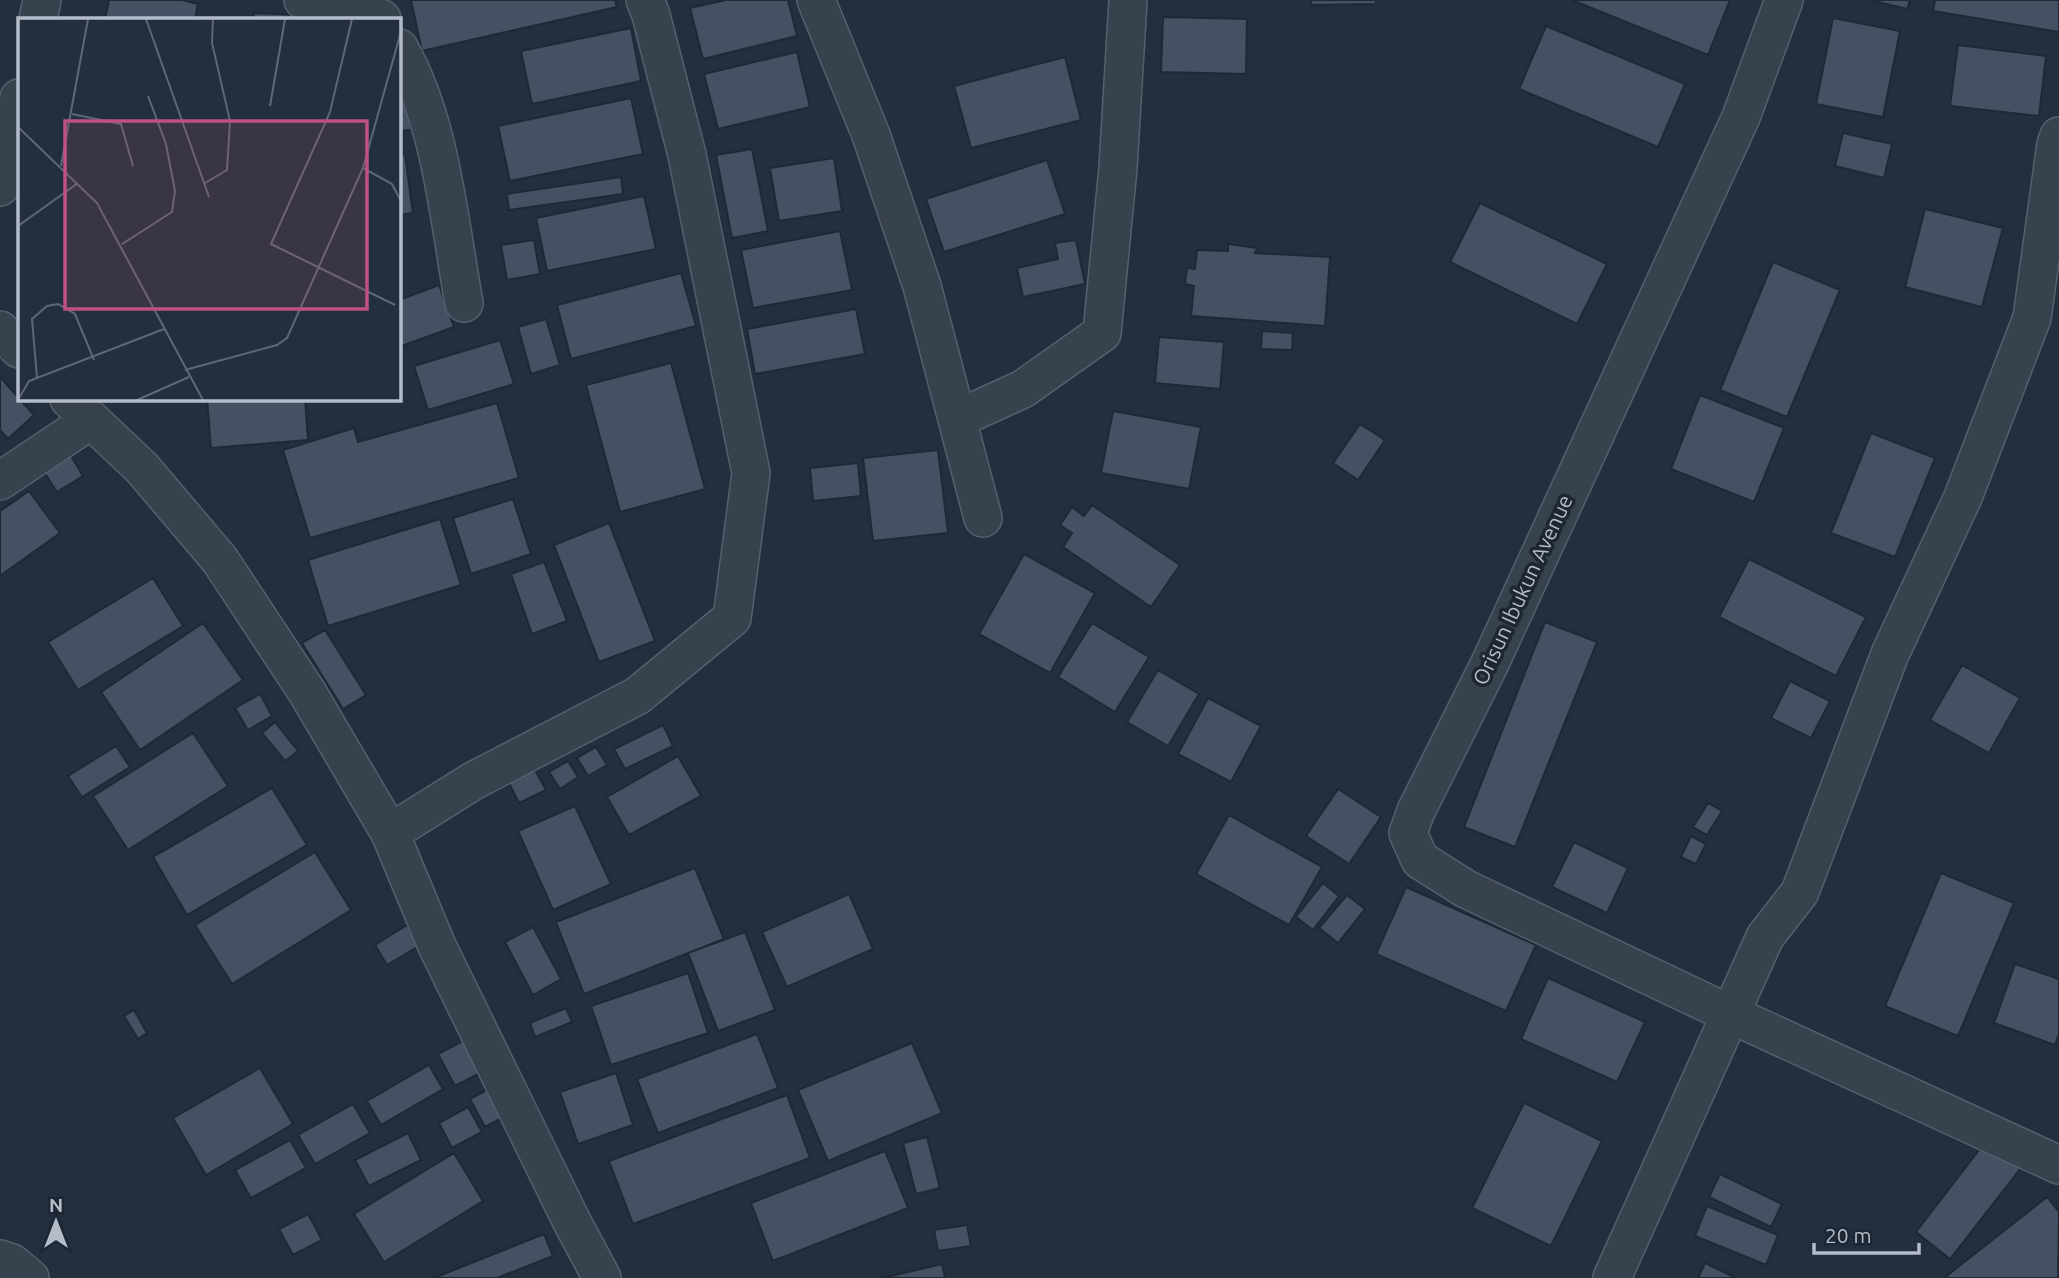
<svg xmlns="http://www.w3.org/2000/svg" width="2059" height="1278" font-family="Ubuntu,sans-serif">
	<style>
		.building { fill: #455162; stroke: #1f2835; stroke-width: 2 }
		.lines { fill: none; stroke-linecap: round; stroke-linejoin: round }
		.minor-casing { stroke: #565f6c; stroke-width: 40 }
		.minor { stroke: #38414e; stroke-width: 37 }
		.labels { text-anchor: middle; stroke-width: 7; stroke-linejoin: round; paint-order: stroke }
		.street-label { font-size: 21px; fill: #b4bcc9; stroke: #1d2633 }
		.inset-road { fill: none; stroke: #5e6776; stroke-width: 2 }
		.view { fill: #bd5182; fill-opacity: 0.15; stroke: #bd5182; stroke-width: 3.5 }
		.inset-edge { fill: none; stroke: #b4bcc9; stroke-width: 3.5 }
	</style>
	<rect width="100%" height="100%" fill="#242f3e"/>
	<path class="building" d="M 109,0 L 182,0 L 198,4 L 195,19 L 105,19 Z
		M 411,0 L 615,0 L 617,7 L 422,51 Z
		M 726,0 L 788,0 L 797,36 L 703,59 L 690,8 Z
		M 1311,0 L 1376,0 L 1376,4 L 1311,5 Z
		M 1572,0 L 1730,0 L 1708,55 Z
		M 1870,0 L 1910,0 L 1907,9 Z
		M 1935,0 L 2059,0 L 2059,32 L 1933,11 Z
		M 254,13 L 365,18 L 365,19 L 254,19 Z
		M 1163,17 L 1247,19 L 1246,74 L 1161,72 Z
		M 1833,18 L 1900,31 L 1883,117 L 1816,104 Z
		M 1546,26 L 1685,84 L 1658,147 L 1519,89 Z
		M 631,28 L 641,81 L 532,104 L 521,51 Z
		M 1958,45 L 2046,56 L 2039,116 L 1950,106 Z
		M 797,52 L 810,107 L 718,129 L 704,74 Z
		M 1065,57 L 1081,120 L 971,148 L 954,86 Z
		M 407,82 L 411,130 L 399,131 L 399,83 Z
		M 631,98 L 643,154 L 510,181 L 498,126 Z
		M 1843,133 L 1892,144 L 1884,178 L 1835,166 Z
		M 752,149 L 768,231 L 732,238 L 716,155 Z
		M 405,154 L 413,213 L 399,215 L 399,155 Z
		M 834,158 L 842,211 L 779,221 L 770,168 Z
		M 1047,160 L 1065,214 L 944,252 L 926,199 Z
		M 621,177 L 623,194 L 509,210 L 507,194 Z
		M 644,196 L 656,249 L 547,271 L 536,218 Z
		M 1480,203 L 1607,264 L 1577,324 L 1450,262 Z
		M 1925,209 L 2003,228 L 1982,307 L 1905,287 Z
		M 840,231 L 852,290 L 753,308 L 741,250 Z
		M 534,240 L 540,274 L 507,280 L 501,245 Z
		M 1076,240 L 1085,284 L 1023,297 L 1017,268 L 1058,259 L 1055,243 Z
		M 1228,244 L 1257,248 L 1255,253 L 1330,257 L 1325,326 L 1191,316 L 1194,286 L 1185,284 L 1187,268 L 1195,269 L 1197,250 L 1228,251 Z
		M 1773,262 L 1840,290 L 1787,417 L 1720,390 Z
		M 681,273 L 696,326 L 571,359 L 557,305 Z
		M 439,285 L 454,327 L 399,347 L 399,300 Z
		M 856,309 L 865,354 L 755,374 L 747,329 Z
		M 546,319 L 560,365 L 531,374 L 518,327 Z
		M 1262,331 L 1293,333 L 1292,350 L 1261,349 Z
		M 1159,337 L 1224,342 L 1220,389 L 1155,383 Z
		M 500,340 L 514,384 L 428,410 L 414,366 Z
		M 671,363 L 705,489 L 620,512 L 586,385 Z
		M 0,377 L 34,415 L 8,439 L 0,430 Z
		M 1700,395 L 1784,428 L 1754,502 L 1671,469 Z
		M 207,399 L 305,399 L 308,440 L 211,448 Z
		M 497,403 L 519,478 L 310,538 L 283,450 L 354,428 L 358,442 Z
		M 1113,411 L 1201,427 L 1189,489 L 1101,473 Z
		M 1360,424 L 1385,440 L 1358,480 L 1333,463 Z
		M 1871,433 L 1935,458 L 1895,557 L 1831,533 Z
		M 67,449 L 83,476 L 57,492 L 40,466 Z
		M 938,450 L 948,533 L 873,541 L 863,458 Z
		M 858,463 L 861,496 L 813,501 L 810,468 Z
		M 29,491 L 60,533 L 0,576 L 0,511 Z
		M 513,499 L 531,554 L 471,574 L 453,518 Z
		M 1092,505 L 1180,565 L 1151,607 L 1063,547 L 1072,533 L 1060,525 L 1072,507 L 1084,516 Z
		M 440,519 L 461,585 L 328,626 L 308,560 Z
		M 609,523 L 655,641 L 599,662 L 554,545 Z
		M 1024,554 L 1095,593 L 1050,673 L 979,634 Z
		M 1749,559 L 1866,617 L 1836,676 L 1719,617 Z
		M 544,562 L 567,621 L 532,634 L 511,574 Z
		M 153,578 L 183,626 L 78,690 L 48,642 Z
		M 1545,622 L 1597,642 L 1515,847 L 1464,827 Z
		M 203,623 L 243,680 L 140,750 L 101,692 Z
		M 1092,623 L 1149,657 L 1115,712 L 1058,677 Z
		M 325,630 L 366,695 L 343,709 L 302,643 Z
		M 1962,665 L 2020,698 L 1989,753 L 1930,720 Z
		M 1158,670 L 1199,694 L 1168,746 L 1127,722 Z
		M 1790,681 L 1830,701 L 1811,738 L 1771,718 Z
		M 260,694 L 272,716 L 248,730 L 235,708 Z
		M 1208,698 L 1261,726 L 1231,782 L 1178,754 Z
		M 275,722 L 298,751 L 285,761 L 262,733 Z
		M 663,725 L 673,746 L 625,769 L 614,749 Z
		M 193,733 L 228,786 L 128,850 L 93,796 Z
		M 116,746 L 130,767 L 82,797 L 68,776 Z
		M 596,747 L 607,765 L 588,776 L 577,758 Z
		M 678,756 L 701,796 L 629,835 L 607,797 Z
		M 568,761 L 578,777 L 560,789 L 549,772 Z
		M 535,770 L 546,790 L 519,803 L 509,783 Z
		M 272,788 L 307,845 L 187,915 L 153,857 Z
		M 1338,789 L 1381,817 L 1349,864 L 1306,836 Z
		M 1708,803 L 1722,811 L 1707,835 L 1693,827 Z
		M 575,806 L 611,884 L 553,910 L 518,831 Z
		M 1229,815 L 1322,867 L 1289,925 L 1196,874 Z
		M 1691,836 L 1706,844 L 1696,864 L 1681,857 Z
		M 1574,842 L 1628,868 L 1607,913 L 1552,887 Z
		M 315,852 L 351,910 L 232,984 L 195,925 Z
		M 695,868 L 724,939 L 584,994 L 556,922 Z
		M 1941,873 L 2014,903 L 1958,1036 L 1885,1006 Z
		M 1323,883 L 1339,896 L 1313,930 L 1296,917 Z
		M 1406,887 L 1536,945 L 1506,1011 L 1376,954 Z
		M 849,894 L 873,949 L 787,987 L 762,932 Z
		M 1347,895 L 1365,909 L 1338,943 L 1319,928 Z
		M 407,925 L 419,946 L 387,965 L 375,945 Z
		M 533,927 L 561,979 L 533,995 L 505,942 Z
		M 745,932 L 775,1010 L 718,1031 L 688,953 Z
		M 2015,964 L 2059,979 L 2059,1034 L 2055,1045 L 1994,1023 Z
		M 688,973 L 708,1033 L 611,1065 L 591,1006 Z
		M 1548,978 L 1645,1022 L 1617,1082 L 1521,1039 Z
		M 566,1008 L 572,1022 L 535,1037 L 530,1023 Z
		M 134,1010 L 147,1033 L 138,1039 L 124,1016 Z
		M 757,1034 L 778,1088 L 658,1133 L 637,1079 Z
		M 470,1037 L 488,1069 L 455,1086 L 438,1054 Z
		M 912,1043 L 942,1113 L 828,1161 L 798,1090 Z
		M 429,1065 L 443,1089 L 381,1125 L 367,1101 Z
		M 260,1068 L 293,1124 L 206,1175 L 173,1118 Z
		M 616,1073 L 633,1125 L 578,1144 L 560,1092 Z
		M 496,1085 L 511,1113 L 485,1127 L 470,1099 Z
		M 787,1095 L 810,1158 L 633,1224 L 609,1161 Z
		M 1524,1103 L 1602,1141 L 1551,1246 L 1472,1208 Z
		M 353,1104 L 370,1133 L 315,1164 L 298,1135 Z
		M 468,1107 L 482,1132 L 452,1148 L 439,1123 Z
		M 408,1133 L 421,1160 L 369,1186 L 355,1160 Z
		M 927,1137 L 940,1188 L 916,1194 L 903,1143 Z
		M 1989,1137 L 2024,1164 L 1950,1259 L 1916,1232 Z
		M 290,1140 L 306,1168 L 251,1198 L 235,1170 Z
		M 885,1151 L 908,1208 L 773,1261 L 751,1203 Z
		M 454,1153 L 483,1201 L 384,1262 L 354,1214 Z
		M 1720,1174 L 1782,1204 L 1771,1227 L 1709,1197 Z
		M 2047,1197 L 2059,1212 L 2058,1278 L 1944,1278 Z
		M 1707,1206 L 1778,1235 L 1766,1265 L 1695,1236 Z
		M 308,1214 L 322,1240 L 293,1255 L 279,1229 Z
		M 967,1225 L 971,1246 L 938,1251 L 934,1230 Z
		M 544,1234 L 553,1256 L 497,1278 L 434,1278 Z
		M 1705,1263 L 1736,1278 L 1698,1278 Z
		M 942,1264 L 945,1278 L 883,1278 Z"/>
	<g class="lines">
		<g class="minor-casing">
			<path id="minor" d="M 303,0 L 328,5 L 358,8 L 382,19
				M 816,0 L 871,135 L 922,286 L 983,518
				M 1784,0 L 1741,117 L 1491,661 L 1416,811 L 1408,833 L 1420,860 L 1466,889 L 1730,1014 L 2059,1165
				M 38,19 L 42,0
				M 399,48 C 441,121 449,220 464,303
				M 0,187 L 19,98
				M 0,330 L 19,349
				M 69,399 L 142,468 L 220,560 L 307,692 L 390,833 L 437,946 L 571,1220 L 602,1278
				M 957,419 L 1023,389 L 1102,333 L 1118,168 L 1128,0
				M 0,481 L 91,420
				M 390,833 L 473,781 L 637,696 L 732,618 L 751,473 L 687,155 L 651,15 L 645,0
				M 0,1259 L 12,1263 L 30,1278
				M 1612,1278 L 1765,937 L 1800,892 L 1890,654 L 1963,497 L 2032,318 L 2056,144 L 2059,136"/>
		</g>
		<use href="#minor" class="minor"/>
	</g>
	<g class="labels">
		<g class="street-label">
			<text transform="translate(1523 590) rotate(-65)" y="7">Orisun Ibukun Avenue</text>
		</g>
	</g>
	<g transform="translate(18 18)">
		<rect width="383" height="383" fill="#242f3e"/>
		<path class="inset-road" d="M 128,1 L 191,179M 334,1 L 312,94 L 253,226 L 377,287M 252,88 L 267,1M 54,96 L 103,106 L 115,148M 0,109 L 79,185 L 185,382M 43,148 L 70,1M 345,150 L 374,166 L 384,185M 187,165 L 209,152 L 212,103 L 194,25 L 195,1M 0,208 L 60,165M 104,226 L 154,194 L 157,173 L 148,126 L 130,78M 167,352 L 259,327 L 269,320 L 345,150 L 384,10M 19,360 L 14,301 L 29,288 L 40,286 L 57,296 L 76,342M 0,382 L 11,363 L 146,311M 119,382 L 171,359"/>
		<path class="view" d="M 47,103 L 349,103 L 349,291 L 47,291 Z"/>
		<rect width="383" height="383" class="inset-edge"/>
	</g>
	<g transform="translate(56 1222)" stroke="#1d2633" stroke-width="5" paint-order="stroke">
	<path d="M0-5L12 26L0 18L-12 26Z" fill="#b4bcc9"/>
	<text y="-10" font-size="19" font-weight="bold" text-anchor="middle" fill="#b4bcc9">N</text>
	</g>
	<path d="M1814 1243v10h105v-10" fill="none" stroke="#b4bcc9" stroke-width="3.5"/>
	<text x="1825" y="1243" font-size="21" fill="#b4bcc9" stroke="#1d2633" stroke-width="5" paint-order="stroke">20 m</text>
</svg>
